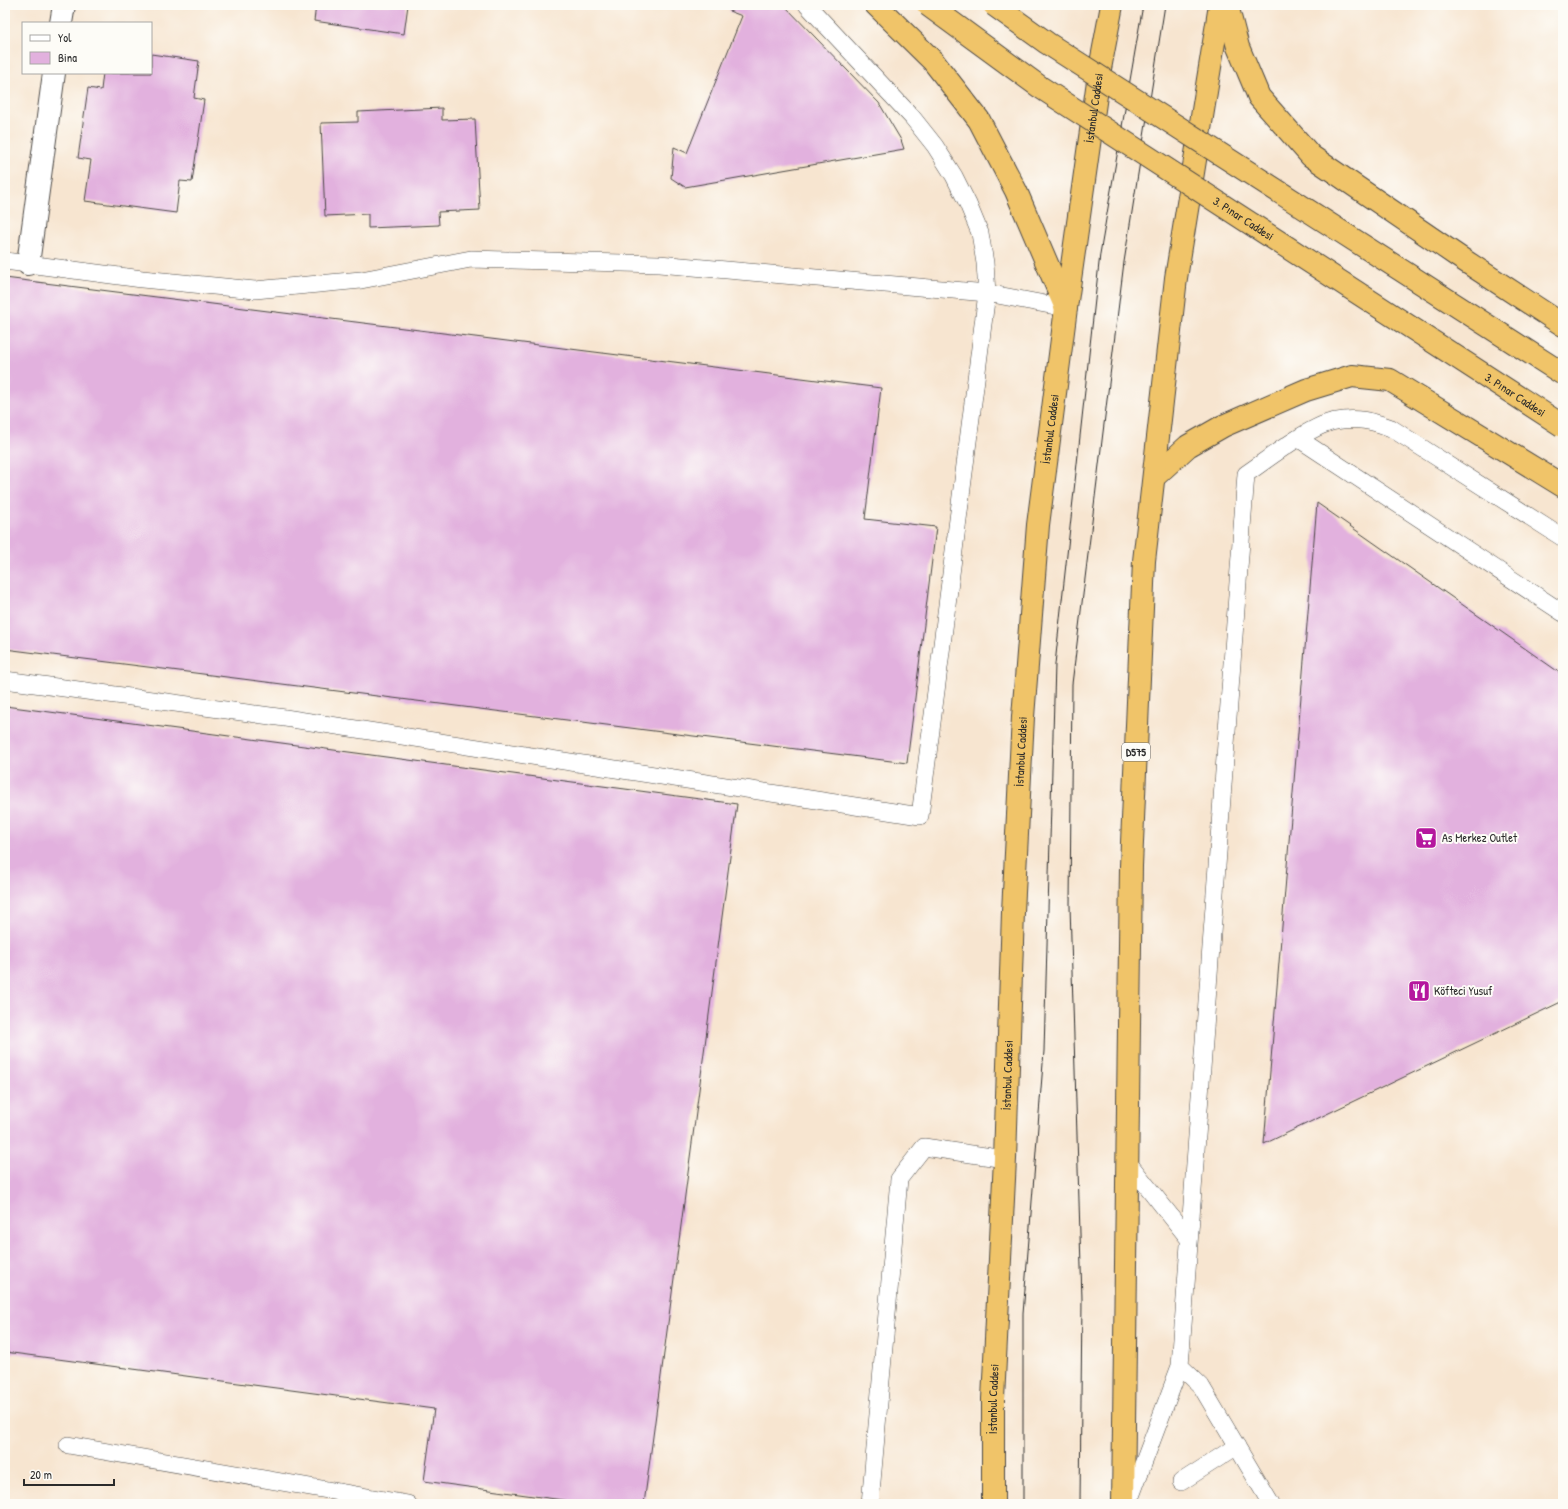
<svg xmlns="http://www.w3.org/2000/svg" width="1568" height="1509" font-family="'Patrick Hand',sans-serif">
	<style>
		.building { fill: #e2b1de }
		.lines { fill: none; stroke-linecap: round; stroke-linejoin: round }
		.service-casing { stroke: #4a4744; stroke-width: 18 }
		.minor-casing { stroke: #4a4744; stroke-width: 24 }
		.trunk-casing { stroke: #4a4744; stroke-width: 24 }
		.service { stroke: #fff; stroke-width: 17 }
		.minor { stroke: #fff; stroke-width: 22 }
		.trunk { stroke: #f0c469; stroke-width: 22 }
		.tram { stroke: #2b2b2b; stroke-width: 1 }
		.primary-bridge-casing { stroke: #4a4744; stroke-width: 24; stroke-linecap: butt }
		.primary-bridge { stroke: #f0c469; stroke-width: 22 }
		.labels { text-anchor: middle; stroke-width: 4; stroke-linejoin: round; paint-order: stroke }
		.shield { fill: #fdfcf7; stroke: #6a6a68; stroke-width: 1 }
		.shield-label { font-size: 11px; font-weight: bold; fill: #2b2b2b }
		.street-label { font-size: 12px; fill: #2b2b2b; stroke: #fdfcf7 }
		.poi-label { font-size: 12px; fill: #2b2b2b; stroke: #fdfcf7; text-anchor: start }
	</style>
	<rect width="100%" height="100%" fill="#fdfcf7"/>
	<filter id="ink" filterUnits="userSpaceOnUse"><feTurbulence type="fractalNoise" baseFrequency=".025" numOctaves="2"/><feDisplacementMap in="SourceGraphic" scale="8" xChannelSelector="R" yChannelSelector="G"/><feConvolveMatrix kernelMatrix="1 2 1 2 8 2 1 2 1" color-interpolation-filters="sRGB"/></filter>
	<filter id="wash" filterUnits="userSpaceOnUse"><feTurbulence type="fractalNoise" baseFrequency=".012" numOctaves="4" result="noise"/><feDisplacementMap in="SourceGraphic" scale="16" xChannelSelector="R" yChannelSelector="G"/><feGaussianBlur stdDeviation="0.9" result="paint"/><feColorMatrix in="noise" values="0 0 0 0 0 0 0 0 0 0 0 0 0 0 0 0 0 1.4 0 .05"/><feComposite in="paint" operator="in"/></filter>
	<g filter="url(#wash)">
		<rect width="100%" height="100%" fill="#f7e5d0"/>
		<g id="blocks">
			<path class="building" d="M 316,5 L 408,5 L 404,34 L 314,21 Z
				M 734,5 L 784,5 L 879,103 L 901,140 L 904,149 L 685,187 L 671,178 L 674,147 L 687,153 L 742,16 L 729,11 Z
				M 151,54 L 199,61 L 194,98 L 204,100 L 192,182 L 180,181 L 176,213 L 85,201 L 91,160 L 78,158 L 88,88 L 101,90 L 103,73 L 151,73 Z
				M 442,108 L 442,120 L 475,119 L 480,210 L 438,212 L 439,225 L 368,228 L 368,214 L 325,216 L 321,123 L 358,122 L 358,112 Z
				M 5,278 L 881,388 L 865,519 L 936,527 L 907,763 L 5,649 Z
				M 1317,503 L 1563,675 L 1563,1001 L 1264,1144 Z
				M 5,706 L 737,804 L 644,1504 L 592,1504 L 424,1481 L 434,1409 L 5,1352 Z"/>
		</g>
	</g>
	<g filter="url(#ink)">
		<use href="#blocks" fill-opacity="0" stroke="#4a4744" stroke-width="1"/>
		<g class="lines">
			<g class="service-casing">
				<path id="service" d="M 5,261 L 142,279 L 255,290 L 361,280 L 471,259 L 659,264 L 987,293 L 1066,308
					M 1299,439 L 1563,613
					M 5,680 L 285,718 L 920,816 L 987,293 L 985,263 L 980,233 L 968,204 L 954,176 L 935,146 L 912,117 L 807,5
					M 1127,1161 L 1189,1239
					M 1180,1366 L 1201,1386 L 1271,1504
					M 68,1445 L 408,1504
					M 1181,1482 L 1237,1446
					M 870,1504 L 899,1179 L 924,1147 L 1005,1159
					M 1128,1504 L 1180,1366 L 1246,474 C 1267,460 1312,424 1336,421 C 1356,417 1373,421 1391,428 L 1563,538"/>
			</g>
			<g class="minor-casing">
				<path id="minor" d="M 61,23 L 64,5
					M 28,264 L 54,73"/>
			</g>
			<g class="trunk-casing">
				<g id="trunk">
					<path d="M 876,5 L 933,61 L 979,120 L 1016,191 L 1066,308"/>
					<path d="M 1227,5 L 1238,47 L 1259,97 L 1311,156 L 1459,257 L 1563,325"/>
					<path d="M 1154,477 L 1188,446 L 1223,426 L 1306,390 L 1352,376 L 1390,380 L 1563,486"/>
					<path id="s1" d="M 993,1504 L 993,1399 L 1005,1159 L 1013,912 L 1023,717 L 1038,525 L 1066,308 L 1099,74 L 1112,5"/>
					<path d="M 1123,1504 L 1131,866 L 1144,561 L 1176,278 L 1220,5"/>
				</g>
			</g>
			<use href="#service" class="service"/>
			<use href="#minor" class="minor"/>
			<use href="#trunk" class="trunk"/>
			<path class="tram" d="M 1023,1504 L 1023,1314 L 1044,1051 L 1055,664 L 1100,254 L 1143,5
				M 1080,1504 L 1082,1299 L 1070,906 L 1072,684 L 1124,262 L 1165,5"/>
			<g class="primary-bridge-casing">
				<g id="primary-bridge">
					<path id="s2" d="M 928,5 L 1040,87 L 1563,426"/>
					<path d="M 994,5 L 1047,43 L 1563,374"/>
				</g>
			</g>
			<use href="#primary-bridge" class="primary-bridge"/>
		</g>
	</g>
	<defs>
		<g id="supermarket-square" transform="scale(1.15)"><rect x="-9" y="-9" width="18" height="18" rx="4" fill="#b5179e" stroke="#fdfcf7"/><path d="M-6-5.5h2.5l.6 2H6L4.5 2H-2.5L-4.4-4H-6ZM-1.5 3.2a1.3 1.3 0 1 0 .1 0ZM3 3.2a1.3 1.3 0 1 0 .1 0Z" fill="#fff"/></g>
		<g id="restaurant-square" transform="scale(1.15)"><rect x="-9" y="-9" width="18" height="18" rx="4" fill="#b5179e" stroke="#fdfcf7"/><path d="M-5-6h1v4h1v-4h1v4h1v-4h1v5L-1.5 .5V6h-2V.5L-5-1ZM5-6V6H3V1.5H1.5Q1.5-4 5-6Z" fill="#fff"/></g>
	</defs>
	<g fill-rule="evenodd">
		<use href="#supermarket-square" x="1426" y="838"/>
		<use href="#restaurant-square" x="1419" y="991"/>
	</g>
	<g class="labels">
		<rect class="shield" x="1122" y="743" width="28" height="18" rx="3"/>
		<g class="shield-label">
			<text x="1136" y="756">D575</text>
		</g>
		<g class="street-label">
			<text dy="4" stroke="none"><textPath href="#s1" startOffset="1401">İstanbul Caddesi</textPath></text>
			<text dy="4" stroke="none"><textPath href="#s2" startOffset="381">3. Pınar Caddesi</textPath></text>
			<text dy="4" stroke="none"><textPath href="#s2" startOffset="705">3. Pınar Caddesi</textPath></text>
			<text dy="4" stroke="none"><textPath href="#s1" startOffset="1077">İstanbul Caddesi</textPath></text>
			<text dy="4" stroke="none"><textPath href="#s1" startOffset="753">İstanbul Caddesi</textPath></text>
			<text dy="4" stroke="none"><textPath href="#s1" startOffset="429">İstanbul Caddesi</textPath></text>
			<text dy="4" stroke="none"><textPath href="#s1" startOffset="105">İstanbul Caddesi</textPath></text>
		</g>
		<g class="poi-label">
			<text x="1442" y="842">As Merkez Outlet</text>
			<text x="1434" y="995">Köfteci Yusuf</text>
		</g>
	</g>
	<rect width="1568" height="1509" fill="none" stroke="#fdfcf7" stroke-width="20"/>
	<rect x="22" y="22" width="130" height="52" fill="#fdfcf7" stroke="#a9a8a5"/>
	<rect x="30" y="35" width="20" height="6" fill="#ffffff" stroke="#a9a8a5"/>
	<text x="58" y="42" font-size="12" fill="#2b2b2b">Yol</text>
	<rect x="30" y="52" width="20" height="12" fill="#e2b1de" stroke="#a9a8a5"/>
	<text x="58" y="62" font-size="12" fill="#2b2b2b">Bina</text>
	<path d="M24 1479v6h90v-6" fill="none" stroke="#2b2b2b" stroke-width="2"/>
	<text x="30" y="1479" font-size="12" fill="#2b2b2b" stroke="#fdfcf7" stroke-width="3" paint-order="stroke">20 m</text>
</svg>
